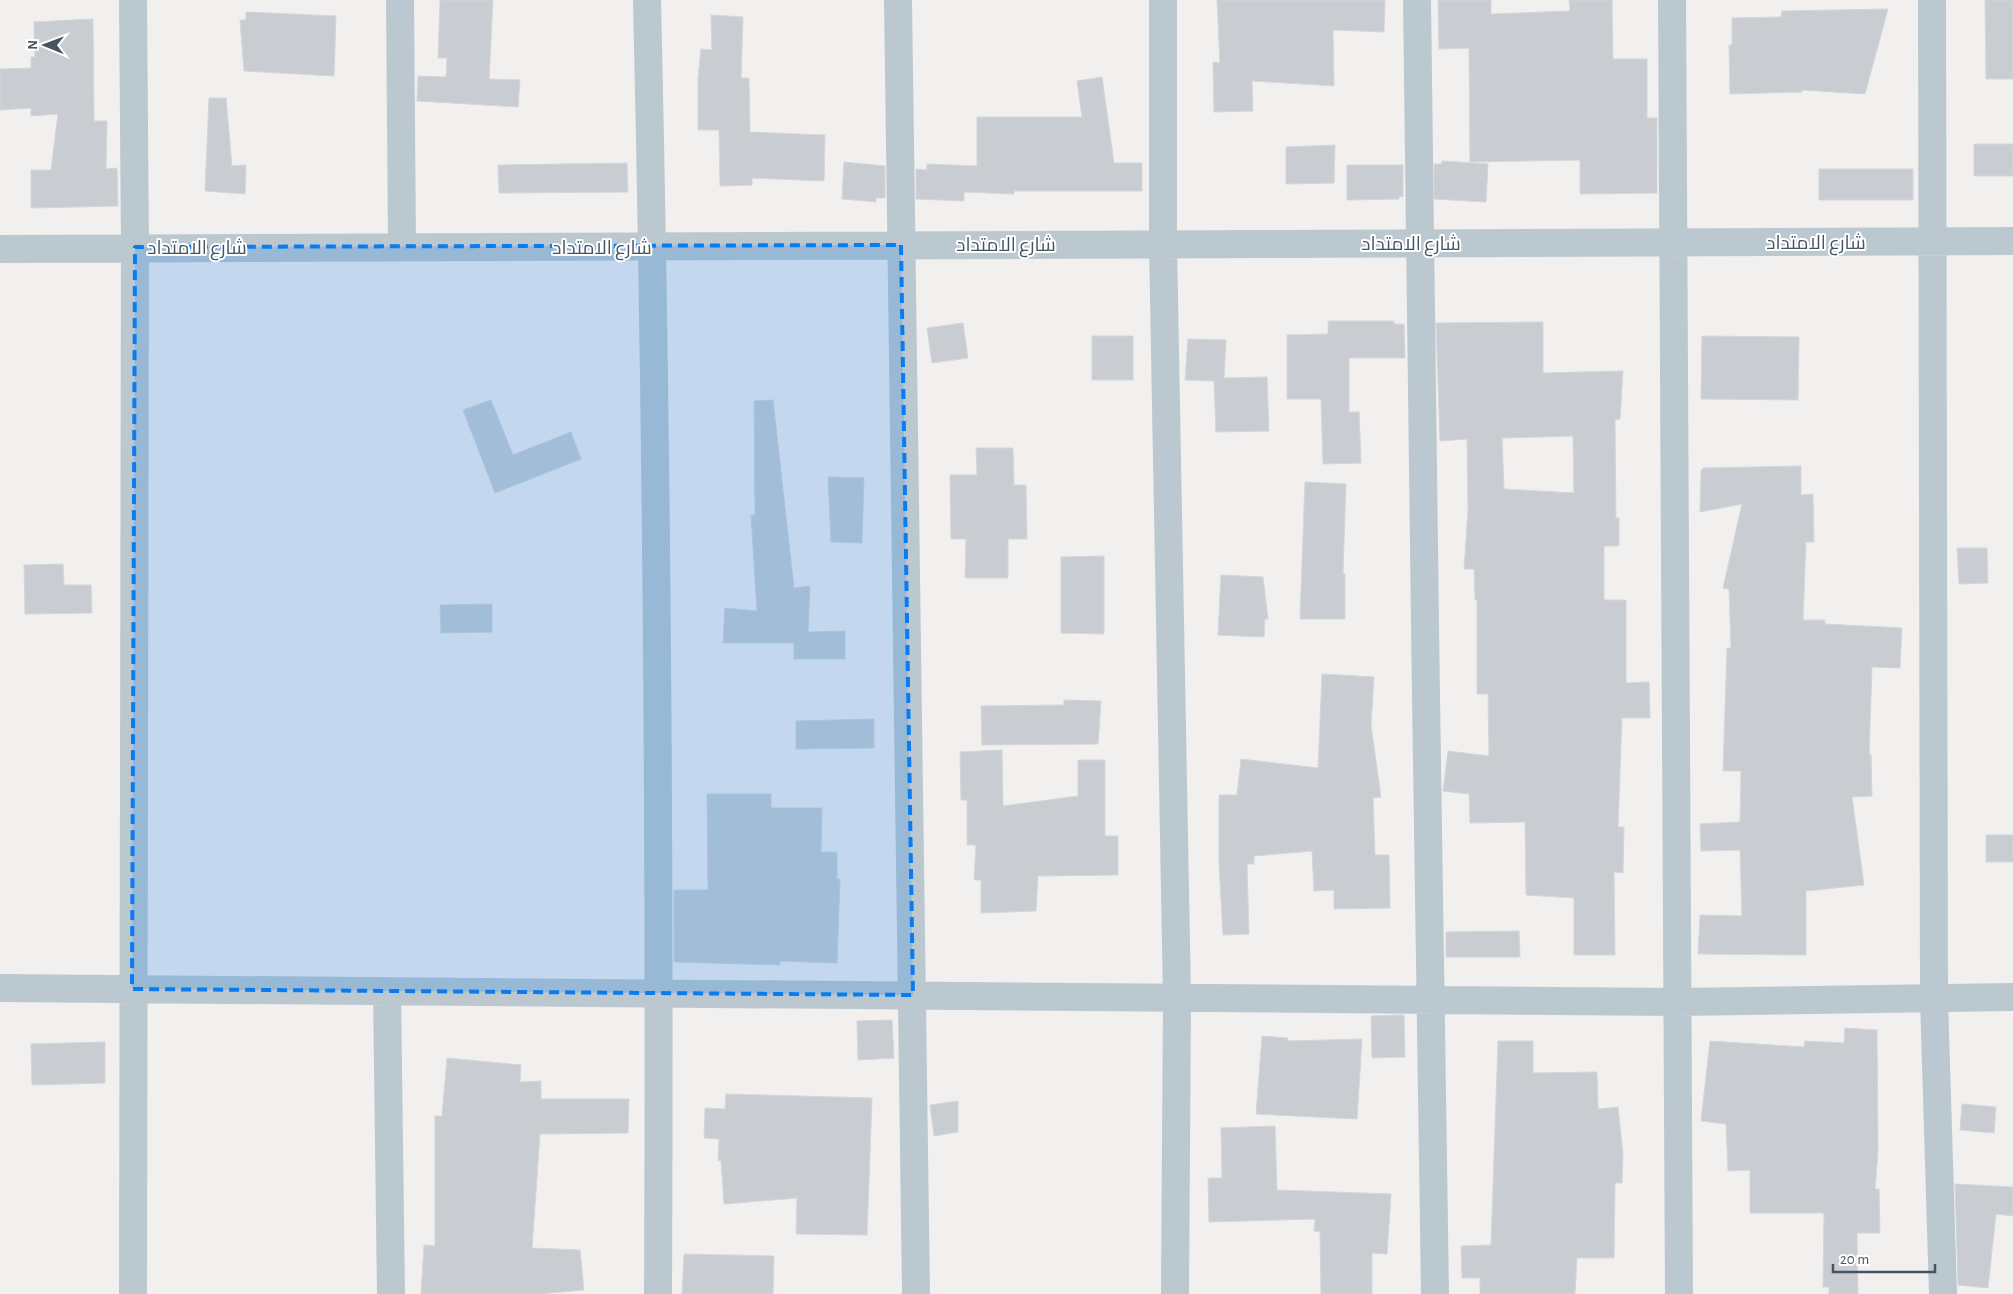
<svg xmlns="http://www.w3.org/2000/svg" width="2013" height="1294" font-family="'Alegreya Sans',Cairo,sans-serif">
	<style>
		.building { fill: #c9cdd2; stroke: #d3d6db; fill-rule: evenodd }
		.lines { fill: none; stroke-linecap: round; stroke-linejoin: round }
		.minor { stroke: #bcc8d0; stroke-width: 28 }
		.marked { fill: #0b7bf1; fill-opacity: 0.2; stroke: #0b7bf1; stroke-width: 4; stroke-dasharray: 10 6; stroke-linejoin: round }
		.labels { text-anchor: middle; stroke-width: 4; stroke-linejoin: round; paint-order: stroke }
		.street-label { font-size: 19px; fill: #46545f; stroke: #fff }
	</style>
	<rect width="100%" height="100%" fill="#f2efef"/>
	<path class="building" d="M 440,0 L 493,0 L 489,79 L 520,80 L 518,107 L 417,101 L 418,76 L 446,77 L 447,58 L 438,58 Z
		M 1217,0 L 1385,0 L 1384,32 L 1333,30 L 1334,86 L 1252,81 L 1253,111 L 1214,112 L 1213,62 L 1220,63 Z
		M 1438,0 L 1491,0 L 1491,14 L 1570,11 L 1569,0 L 1612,0 L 1613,59 L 1647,59 L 1647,118 L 1657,118 L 1657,193 L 1580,194 L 1580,160 L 1470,162 L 1469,48 L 1439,49 Z
		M 1985,0 L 2013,0 L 2013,79 L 1986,79 Z
		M 1888,9 L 1865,94 L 1802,90 L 1802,92 L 1730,94 L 1729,45 L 1732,45 L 1732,18 L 1781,17 L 1782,11 Z
		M 246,12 L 336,16 L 334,76 L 244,71 L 240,20 L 246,20 Z
		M 711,15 L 743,17 L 741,78 L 749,78 L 750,132 L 825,135 L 824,181 L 752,178 L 752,185 L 720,186 L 719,130 L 698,130 L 698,79 L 701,49 L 712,50 Z
		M 93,19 L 94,121 L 107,121 L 106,169 L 117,168 L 118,206 L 31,208 L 31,170 L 51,170 L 58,114 L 31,116 L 31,108 L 0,110 L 0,69 L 31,68 L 31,57 L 35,57 L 34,22 Z
		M 1102,77 L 1114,163 L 1142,163 L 1142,191 L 1014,191 L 1014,194 L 964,192 L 964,201 L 916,199 L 916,169 L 927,170 L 927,164 L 977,166 L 977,117 L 1082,117 L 1077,81 Z
		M 209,98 L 226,98 L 232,166 L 246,165 L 245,194 L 205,191 Z
		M 1974,144 L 2013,144 L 2013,176 L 1974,176 Z
		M 1335,145 L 1334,183 L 1286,184 L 1286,147 Z
		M 1442,161 L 1488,164 L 1486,202 L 1434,199 L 1434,164 L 1442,164 Z
		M 844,162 L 885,166 L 885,198 L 876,198 L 876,202 L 842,199 Z
		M 627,163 L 628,192 L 499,193 L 498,165 Z
		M 1347,165 L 1403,165 L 1403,197 L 1399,196 L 1399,199 L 1347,200 Z
		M 1819,169 L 1913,169 L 1913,200 L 1819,200 Z
		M 1328,321 L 1394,321 L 1394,324 L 1404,324 L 1405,358 L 1349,358 L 1349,412 L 1359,412 L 1361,463 L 1323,464 L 1321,399 L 1287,399 L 1287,335 L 1328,334 Z
		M 1543,322 L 1543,373 L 1623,371 L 1620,419 L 1615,420 L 1616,518 L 1619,518 L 1619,546 L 1604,546 L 1604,600 L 1626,600 L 1626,683 L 1649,682 L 1650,718 L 1622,718 L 1618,827 L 1624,827 L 1623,873 L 1614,872 L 1615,955 L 1574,955 L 1574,898 L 1526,895 L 1525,822 L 1470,823 L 1469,794 L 1443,791 L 1448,751 L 1489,756 L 1488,694 L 1477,694 L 1477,600 L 1475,600 L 1474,569 L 1464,569 L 1468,510 L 1467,439 L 1440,441 L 1436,323 ZM 1573,436 L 1574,493 L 1504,489 L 1502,438 Z
		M 963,323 L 968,358 L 932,363 L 927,328 Z
		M 1092,336 L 1133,336 L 1133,380 L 1092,380 Z
		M 1702,336 L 1799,337 L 1798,400 L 1701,399 Z
		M 1188,339 L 1226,340 L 1224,378 L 1267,377 L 1269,431 L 1216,432 L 1214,381 L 1185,380 Z
		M 491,400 L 513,455 L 571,432 L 581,459 L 495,493 L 463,410 Z
		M 773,400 L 794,588 L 810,586 L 808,632 L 845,631 L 845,659 L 794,659 L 794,643 L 723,643 L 725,608 L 757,611 L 751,515 L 755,515 L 754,401 Z
		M 976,448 L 1013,448 L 1014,485 L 1026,485 L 1027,539 L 1008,539 L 1008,578 L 965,578 L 966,539 L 951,539 L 950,475 L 977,475 Z
		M 1801,466 L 1801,495 L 1813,494 L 1814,542 L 1806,542 L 1803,620 L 1825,620 L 1825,624 L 1902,628 L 1900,668 L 1872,667 L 1869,755 L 1871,754 L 1872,796 L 1852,797 L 1864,885 L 1806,891 L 1806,955 L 1698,954 L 1700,915 L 1742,916 L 1740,850 L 1701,851 L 1700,824 L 1740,822 L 1741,771 L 1723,771 L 1727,648 L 1731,648 L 1729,589 L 1723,588 L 1742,504 L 1700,512 L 1701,471 L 1703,468 Z
		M 828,477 L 864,478 L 862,543 L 831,542 Z
		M 1305,482 L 1346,484 L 1343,574 L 1345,574 L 1345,619 L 1300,619 Z
		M 1957,548 L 1987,548 L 1988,583 L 1959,584 Z
		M 1104,556 L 1104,634 L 1061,633 L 1061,557 Z
		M 63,564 L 64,585 L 91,585 L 92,613 L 25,614 L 24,565 Z
		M 1221,575 L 1263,577 L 1268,619 L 1265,619 L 1264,637 L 1218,635 Z
		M 492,604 L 492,632 L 441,633 L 440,605 Z
		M 1322,674 L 1374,677 L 1371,725 L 1381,797 L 1373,798 L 1375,855 L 1389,855 L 1390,908 L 1334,909 L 1334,890 L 1314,891 L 1312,851 L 1254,856 L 1254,864 L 1247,864 L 1249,934 L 1223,935 L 1219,864 L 1219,795 L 1237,795 L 1241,759 L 1318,768 Z
		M 1064,700 L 1101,701 L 1098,744 L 982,745 L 981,706 L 1064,705 Z
		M 874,719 L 874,748 L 796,749 L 796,721 Z
		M 1002,750 L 1003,806 L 1078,796 L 1078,760 L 1105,760 L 1105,836 L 1118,836 L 1118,875 L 1038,876 L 1036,911 L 981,913 L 981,880 L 974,880 L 976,845 L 967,845 L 967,800 L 961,800 L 960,752 Z
		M 707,794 L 771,794 L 771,808 L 822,808 L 821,852 L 837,852 L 837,879 L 840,879 L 837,963 L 780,961 L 780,965 L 674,962 L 674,890 L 708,890 Z
		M 1986,835 L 2013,835 L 2013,862 L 1986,862 Z
		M 1519,931 L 1520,957 L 1446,957 L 1446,932 Z
		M 1404,1015 L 1405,1057 L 1372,1058 L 1371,1016 Z
		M 892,1020 L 894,1058 L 858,1060 L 857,1021 Z
		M 1845,1028 L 1877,1030 L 1878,1151 L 1875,1189 L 1879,1189 L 1880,1233 L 1857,1233 L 1858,1294 L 1829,1294 L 1829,1287 L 1823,1287 L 1824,1213 L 1750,1213 L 1750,1170 L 1728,1171 L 1726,1124 L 1701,1121 L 1710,1041 L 1804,1047 L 1805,1041 L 1844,1043 Z
		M 1262,1036 L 1288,1038 L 1288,1041 L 1362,1039 L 1357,1119 L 1256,1114 Z
		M 1498,1041 L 1533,1041 L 1533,1073 L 1597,1072 L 1598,1109 L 1618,1107 L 1623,1154 L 1622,1183 L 1615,1183 L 1614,1258 L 1577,1258 L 1575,1294 L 1480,1294 L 1480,1278 L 1462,1278 L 1461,1246 L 1491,1245 Z
		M 105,1042 L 105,1083 L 32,1085 L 31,1044 Z
		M 447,1058 L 521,1065 L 520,1082 L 541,1081 L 541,1099 L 629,1099 L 628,1133 L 540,1134 L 532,1248 L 580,1250 L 584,1290 L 540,1294 L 421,1294 L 424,1245 L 435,1246 L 435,1116 L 442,1116 Z
		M 726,1094 L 872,1098 L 867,1235 L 796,1234 L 797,1198 L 724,1204 L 721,1161 L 718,1160 L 719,1139 L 704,1138 L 705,1108 L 725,1109 Z
		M 958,1101 L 958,1132 L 934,1136 L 930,1105 Z
		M 1962,1104 L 1996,1107 L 1994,1133 L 1960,1130 Z
		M 1275,1126 L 1277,1190 L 1391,1194 L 1387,1254 L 1372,1253 L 1372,1294 L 1321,1294 L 1320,1232 L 1314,1231 L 1315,1219 L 1209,1222 L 1208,1178 L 1222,1178 L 1221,1128 Z
		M 1955,1184 L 2013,1187 L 2013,1216 L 1996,1214 L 1988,1288 L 1958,1285 Z
		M 684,1254 L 774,1256 L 773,1294 L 682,1294 Z"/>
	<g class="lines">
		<path class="minor" d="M 400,0 L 402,247
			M 647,0 C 657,431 660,863 658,1294
			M 898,0 L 916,1294
			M 1163,0 L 1163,244 L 1177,998 L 1175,1294
			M 1417,0 C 1419,431 1431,863 1435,1294
			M 1672,0 L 1679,1294
			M 1932,0 L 1934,999 L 1943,1294
			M 0,249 L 2013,241
			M 0,988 L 1677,1002 L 2013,997
			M 387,992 L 391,1294
			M 133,1294 L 135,247 L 133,0"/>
	</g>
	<path class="marked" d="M 901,245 L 913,995 L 132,989 L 135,247 Z"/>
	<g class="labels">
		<g class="street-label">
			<text x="1816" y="249">شارع الامتداد</text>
			<text x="1411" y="250">شارع الامتداد</text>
			<text x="1006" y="251">شارع الامتداد</text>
			<text x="197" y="254">شارع الامتداد</text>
			<text x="602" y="254">شارع الامتداد</text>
		</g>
	</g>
	<g transform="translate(45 45) rotate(271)" stroke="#ffffff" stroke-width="4" paint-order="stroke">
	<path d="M0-4L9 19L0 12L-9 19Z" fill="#46545f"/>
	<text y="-8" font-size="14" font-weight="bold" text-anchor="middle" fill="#46545f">N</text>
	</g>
	<path d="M1833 1264v8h102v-8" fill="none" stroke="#46545f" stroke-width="2.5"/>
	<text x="1840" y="1264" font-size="15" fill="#46545f" stroke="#ffffff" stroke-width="4" paint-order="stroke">20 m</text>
</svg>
